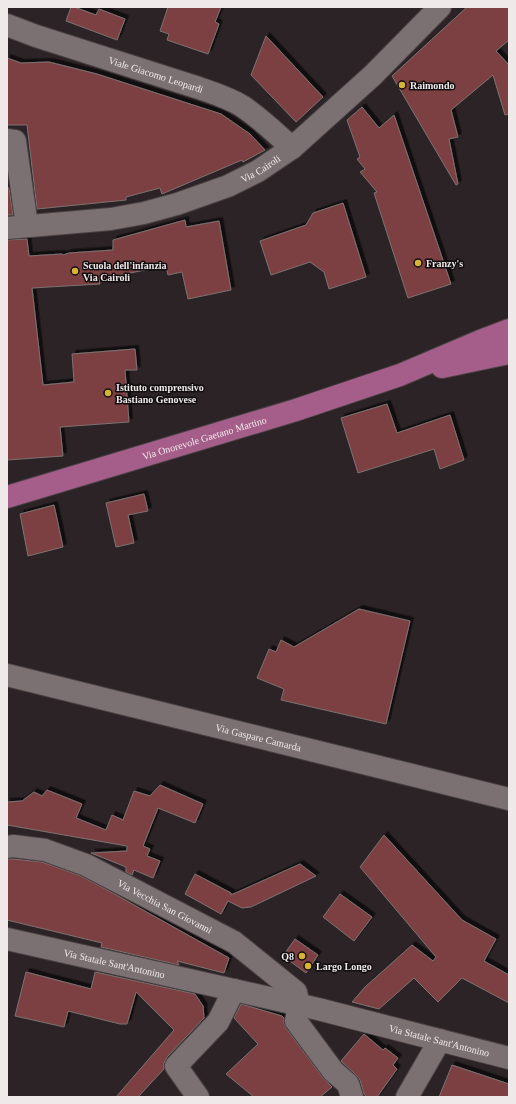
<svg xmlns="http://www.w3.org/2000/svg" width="516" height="1104" font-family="Georgia,serif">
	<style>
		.building { fill: #7d4142; stroke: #7d7272; filter: url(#shadow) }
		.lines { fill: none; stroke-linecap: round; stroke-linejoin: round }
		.minor-casing { stroke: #494143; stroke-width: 24 }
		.major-casing { stroke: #494143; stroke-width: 24 }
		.minor { stroke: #7b7173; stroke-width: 22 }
		.major { stroke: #a55d8a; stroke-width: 22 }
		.poi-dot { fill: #d8b434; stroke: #110d0e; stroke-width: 1.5 }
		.labels { text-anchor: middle; stroke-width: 3; stroke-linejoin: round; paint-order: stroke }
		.street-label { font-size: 10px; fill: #efe9ea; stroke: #110d0e }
		.poi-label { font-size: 10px; font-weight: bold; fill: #efe9ea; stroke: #110d0e; text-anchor: start }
	</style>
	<defs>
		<filter id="shadow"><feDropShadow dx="3.5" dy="-3.5" stdDeviation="0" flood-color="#0009"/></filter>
	</defs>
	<rect width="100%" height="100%" fill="#2b2325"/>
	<path class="building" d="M 71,7 L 74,7 L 96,15 L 99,9 L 125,19 L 117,40 L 66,21 Z
		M 168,7 L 221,7 L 215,22 L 219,24 L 208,54 L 167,40 L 169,34 L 160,31 Z
		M 467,7 L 509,7 L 509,40 L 496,51 L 509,65 L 509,114 L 505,115 L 493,75 L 451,110 L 458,137 L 449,139 L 458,184 L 456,185 L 392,76 Z
		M 266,36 L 323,97 L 296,122 L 251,75 Z
		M 7,58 L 21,63 L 49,62 L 97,74 L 221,114 L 250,134 L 265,150 L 243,162 L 242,160 L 162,194 L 160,188 L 126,197 L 126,200 L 37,209 L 27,125 L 7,125 Z
		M 362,107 L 379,128 L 394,115 L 451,284 L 408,298 L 374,193 L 377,192 L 360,172 L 365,169 L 357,159 L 360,157 L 347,120 Z
		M 7,188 L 9,188 L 13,215 L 7,215 Z
		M 343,203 L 366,277 L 329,289 L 324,272 L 310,262 L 271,275 L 260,241 L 306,225 L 313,213 Z
		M 185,220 L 186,227 L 219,221 L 231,290 L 188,299 L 182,272 L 168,275 L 166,266 L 99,279 L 100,284 L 32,288 L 43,385 L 74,382 L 72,354 L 135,349 L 137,370 L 125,370 L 129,422 L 60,427 L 63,456 L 7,460 L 7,240 L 27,239 L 29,256 L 62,254 L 63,255 L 69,253 L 113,250 L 113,240 Z
		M 387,404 L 397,433 L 450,415 L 464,460 L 440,469 L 434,449 L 358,473 L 341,418 Z
		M 144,494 L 148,511 L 128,515 L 134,543 L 116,547 L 106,503 Z
		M 54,505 L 63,547 L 28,556 L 20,514 Z
		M 359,609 L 410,621 L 386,724 L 281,700 L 284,689 L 257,678 L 269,649 L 276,652 L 281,640 L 294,647 Z
		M 160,785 L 203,804 L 195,823 L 158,808 L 143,846 L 150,849 L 147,856 L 160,861 L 153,878 L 134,870 L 132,875 L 126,872 L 126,867 L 91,853 L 127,851 L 127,846 L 7,825 L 7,802 L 22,801 L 34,792 L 42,796 L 47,790 L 82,804 L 76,818 L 106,830 L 112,815 L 123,820 L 134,791 L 150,796 Z
		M 384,835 L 462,920 L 496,939 L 484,961 L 509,975 L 509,1003 L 462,978 L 438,1002 L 414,978 L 379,1009 L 352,1002 L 365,987 L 412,945 L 433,961 L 436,957 L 360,867 Z
		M 7,859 L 13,859 L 42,862 L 81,876 L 109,891 L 229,958 L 224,973 L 177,961 L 179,965 L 101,947 L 102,943 L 7,920 Z
		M 300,864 L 316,876 L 251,907 L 242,908 L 228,901 L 221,914 L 185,894 L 195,874 L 231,893 L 231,895 Z
		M 340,894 L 372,917 L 354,941 L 323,917 Z
		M 295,939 L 318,955 L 306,973 L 283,956 Z
		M 26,972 L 91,989 L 95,972 L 195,994 L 203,1006 L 204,1018 L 167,1057 L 164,1063 L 164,1069 L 138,1097 L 116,1097 L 174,1030 L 136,992 L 127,1024 L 120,1024 L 68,1011 L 64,1027 L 15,1016 Z
		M 241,1004 L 282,1016 L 284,1018 L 284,1023 L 286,1028 L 323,1078 L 332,1087 L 320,1097 L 254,1097 L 226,1074 L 258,1044 L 234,1018 Z
		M 364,1034 L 383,1050 L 385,1048 L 398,1058 L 393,1065 L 397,1069 L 377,1097 L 367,1097 L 364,1094 L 360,1080 L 356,1075 L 341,1061 Z
		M 452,1065 L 509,1084 L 509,1097 L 439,1097 Z"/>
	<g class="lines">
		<g class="minor-casing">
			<g id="minor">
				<path id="s1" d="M 7,25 L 36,36 L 199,88 C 213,93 229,98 242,106 C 260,118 276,133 292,148"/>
				<path d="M 7,140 L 15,141 L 27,226"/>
				<path id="s2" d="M 7,228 L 111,219 L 144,213 L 177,204 L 228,186 L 258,171 L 292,148 L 373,75 L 440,7"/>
				<path id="s3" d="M 7,675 L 509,799"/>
				<path id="s4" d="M 7,847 L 13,846 L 45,850 L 86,865 L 234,942 L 296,992 L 299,1006 L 296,1021 L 333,1071 L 348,1084 L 352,1097"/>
				<path id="s5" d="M 7,939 L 318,1009 L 509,1058"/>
				<path d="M 198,1097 L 176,1066 L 218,1022 L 234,990"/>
				<path d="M 407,1097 L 440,1040"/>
			</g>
		</g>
		<g class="major-casing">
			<g id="major">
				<path d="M 442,367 L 509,353"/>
				<path id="s6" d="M 7,497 L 296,410 L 400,375 L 480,341 L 509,330"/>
			</g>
		</g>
		<use href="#minor" class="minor"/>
		<use href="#major" class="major"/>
	</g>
	<g class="poi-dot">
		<circle cx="402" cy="85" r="4"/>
		<circle cx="418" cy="263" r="4"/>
		<circle cx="75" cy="271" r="4"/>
		<circle cx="108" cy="393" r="4"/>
		<circle cx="302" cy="956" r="4"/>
		<circle cx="308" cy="966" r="4"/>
	</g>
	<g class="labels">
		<g class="street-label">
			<text dy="4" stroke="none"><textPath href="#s1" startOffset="157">Viale Giacomo Leopardi</textPath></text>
			<text dy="4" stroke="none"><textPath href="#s2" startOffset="263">Via Cairoli</textPath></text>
			<text dy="4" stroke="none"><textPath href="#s6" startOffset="206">Via Onorevole Gaetano Martino</textPath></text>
			<text dy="4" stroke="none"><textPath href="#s3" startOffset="259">Via Gaspare Camarda</textPath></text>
			<text dy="4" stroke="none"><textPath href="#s4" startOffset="171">Via Vecchia San Giovanni</textPath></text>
			<text dy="4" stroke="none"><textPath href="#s5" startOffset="110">Via Statale Sant'Antonino</textPath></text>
			<text dy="4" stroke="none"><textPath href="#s5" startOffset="444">Via Statale Sant'Antonino</textPath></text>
		</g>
		<g class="poi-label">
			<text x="410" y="89">Raimondo</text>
			<text x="426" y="267">Franzy's</text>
			<text x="83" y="269">Scuola dell'infanzia<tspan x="83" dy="12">Via Cairoli</tspan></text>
			<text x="116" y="391">Istituto comprensivo<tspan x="116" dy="12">Bastiano Genovese</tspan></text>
			<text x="294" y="960" text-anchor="end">Q8</text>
			<text x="316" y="970">Largo Longo</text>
		</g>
	</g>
	<rect width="516" height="1104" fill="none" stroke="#efe9ea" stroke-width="16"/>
</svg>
